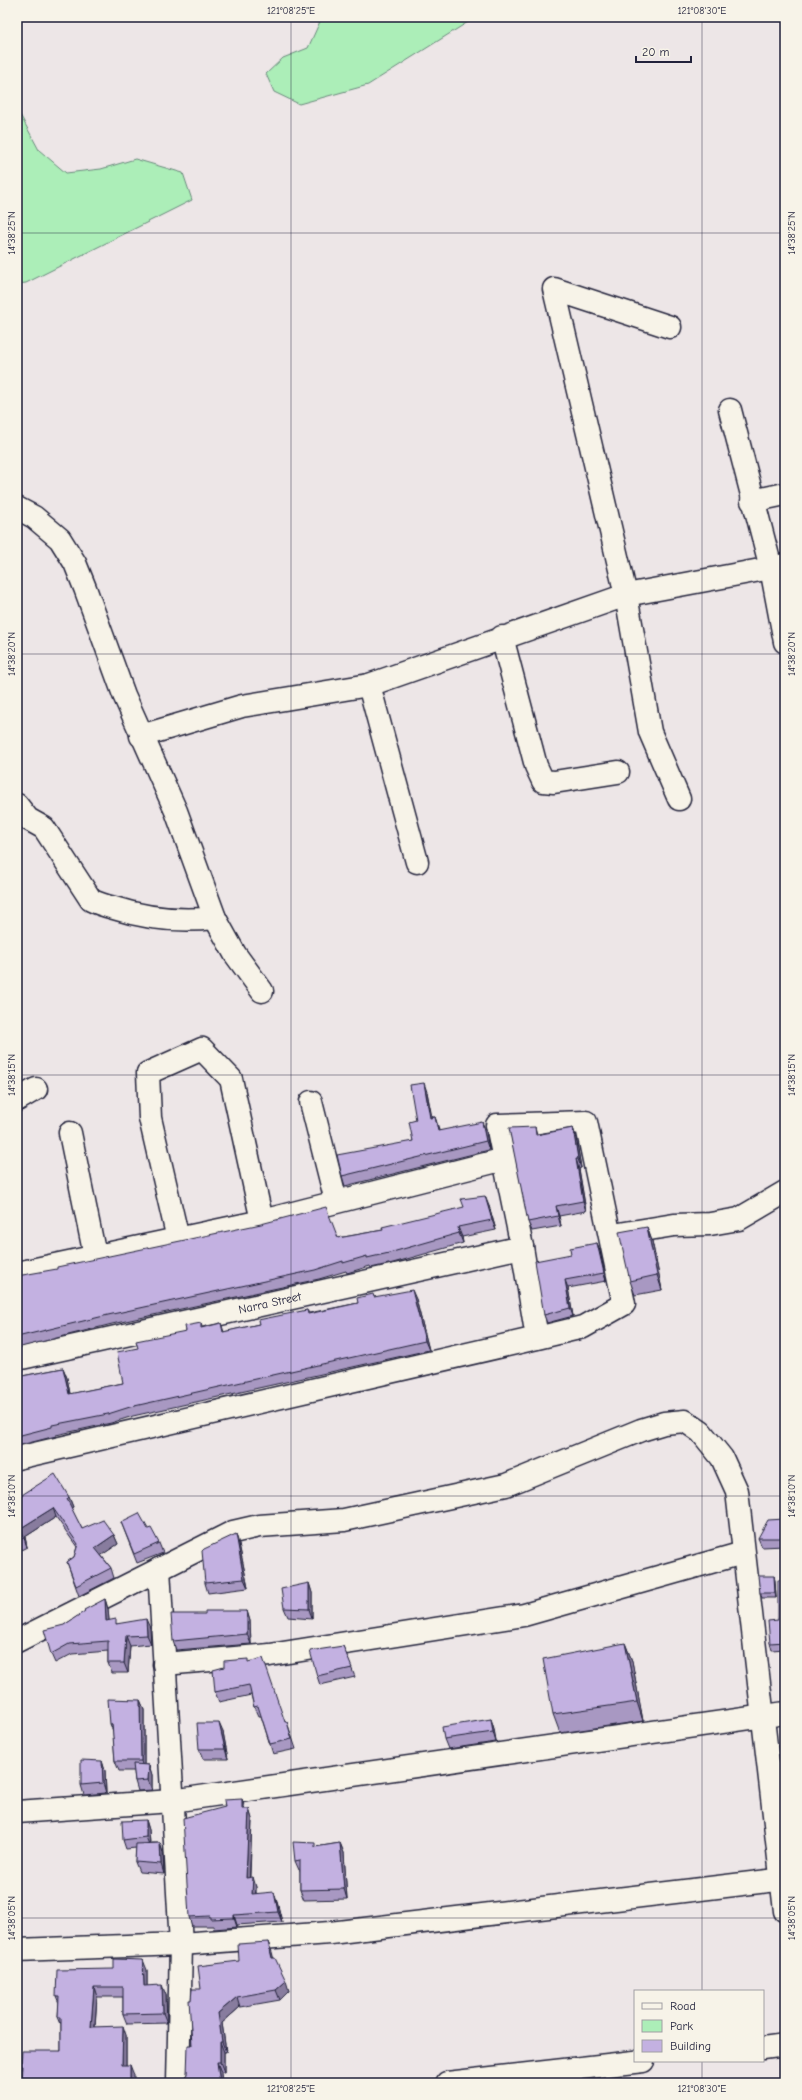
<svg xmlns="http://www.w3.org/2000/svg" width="802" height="2100" font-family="'Comic Neue',sans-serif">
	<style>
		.green { fill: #aceeb8; stroke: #67887a }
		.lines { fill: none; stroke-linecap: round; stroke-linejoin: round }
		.minor-casing { stroke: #22223b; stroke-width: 25 }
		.minor { stroke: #f7f3e8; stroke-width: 22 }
		.wall { fill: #a898c2; stroke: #22223b }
		.shaded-wall { fill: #887c9e; stroke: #22223b }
		.building { fill: #c3b1e1; stroke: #22223b }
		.ticks { fill: none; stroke: #22223b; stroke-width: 1; stroke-opacity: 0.45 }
		.labels { text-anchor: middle; stroke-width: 3; stroke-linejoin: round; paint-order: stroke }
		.street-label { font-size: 12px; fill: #22223b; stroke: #f7f3e8 }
		.neatline { fill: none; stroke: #22223b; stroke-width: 1.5 }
		.ticks-label { font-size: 10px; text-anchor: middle; fill: #22223b }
	</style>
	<rect width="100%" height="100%" fill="#ede6e7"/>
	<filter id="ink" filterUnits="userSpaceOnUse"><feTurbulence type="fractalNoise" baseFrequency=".025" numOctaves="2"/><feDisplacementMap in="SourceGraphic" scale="8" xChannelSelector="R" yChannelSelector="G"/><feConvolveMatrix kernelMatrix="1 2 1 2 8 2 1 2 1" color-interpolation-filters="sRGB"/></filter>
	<g filter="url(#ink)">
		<path class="green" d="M 322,17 L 476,17 L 368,85 L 299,104 L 274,92 L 266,74 L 283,58 L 308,48 Z
			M 17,109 L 39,150 L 66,173 L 101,169 L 135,159 L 183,173 L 192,200 L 26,283 L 17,284 Z"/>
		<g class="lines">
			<g class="minor-casing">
				<g id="minor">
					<path d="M 670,327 L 554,289 L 626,595 L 650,732 L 679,799"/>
					<path d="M 752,501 L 785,494"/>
					<path d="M 17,508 L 34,517 L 60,539 L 75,563 L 85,588 L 124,695 L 176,811 L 215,918 L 235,954 L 262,991"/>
					<path d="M 502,637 L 536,766 L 543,781 L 554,782 L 618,772"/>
					<path d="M 785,642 L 771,568 L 785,565"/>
					<path d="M 369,685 L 417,862"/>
					<path d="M 141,736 L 242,706 L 369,685 L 626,595 L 771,568 L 730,410"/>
					<path d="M 17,805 L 28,819 L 44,828 L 91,900 C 99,904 106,906 114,908 C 148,919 180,922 215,918"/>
					<path d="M 17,1100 L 36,1089"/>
					<path d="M 311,1102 L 336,1201"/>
					<path d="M 70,1133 L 95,1256"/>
					<path d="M 619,1234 L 674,1225 L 710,1224 L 739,1219 L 785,1192"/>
					<path d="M 178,1239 L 150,1118 L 148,1073 L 202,1049 L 231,1079 L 262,1221"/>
					<path d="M 17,1273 L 262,1221 L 505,1159"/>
					<path id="s1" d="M 17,1359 L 522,1247"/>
					<path d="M 17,1458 L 537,1338 L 583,1327 L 624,1304 L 586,1122 L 497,1125 L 522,1247 L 537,1338"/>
					<path d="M 159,1569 L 181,1944 L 178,2083"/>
					<path d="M 17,1641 L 233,1532 L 259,1526 L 344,1520 L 506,1485 L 641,1430 L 664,1423 L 685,1421 L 701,1432 L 722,1458 L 737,1491 L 785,1911"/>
					<path d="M 164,1664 L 270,1655 L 524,1615 L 743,1553"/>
					<path d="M 17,1812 L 172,1801 L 785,1713"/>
					<path d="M 17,1950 L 181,1944 L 330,1933 L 785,1879"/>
					<path d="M 763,2048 L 785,2045"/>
					<path d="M 447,2083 L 643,2061"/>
				</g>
			</g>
			<use href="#minor" class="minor"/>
		</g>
		<path class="wall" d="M 427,1092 L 432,1117 L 435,1117 L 439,1131 L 486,1131 L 489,1150 L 345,1186 L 342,1176 L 413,1141 L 416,1120 Z
			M 535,1127 L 537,1134 L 573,1128 L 576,1137 L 581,1168 L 579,1169 L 586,1211 L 559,1216 L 561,1226 L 532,1231 L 528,1222 Z
			M 489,1206 L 496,1230 L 462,1237 L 463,1243 L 393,1263 L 371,1268 L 370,1266 L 347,1273 L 346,1271 L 319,1279 L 112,1324 L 17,1348 L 17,1276 L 338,1238 L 383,1230 Z
			M 647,1227 L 652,1241 L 662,1290 L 635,1295 L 630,1281 Z
			M 597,1243 L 600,1251 L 606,1281 L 568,1288 L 573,1316 L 547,1323 L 544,1315 L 571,1254 Z
			M 374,1297 L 416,1299 L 429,1350 L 133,1416 L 111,1423 L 56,1435 L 56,1436 L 17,1446 L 17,1377 L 63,1368 L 67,1378 L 70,1394 L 123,1383 L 138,1348 L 186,1331 L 201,1323 L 202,1327 L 221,1323 L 224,1332 L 259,1324 L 307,1310 L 309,1313 L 358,1303 Z
			M 69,1497 L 73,1507 L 71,1508 L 82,1529 L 114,1535 L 118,1544 L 101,1555 L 111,1568 L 114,1578 L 79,1596 L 67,1562 L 74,1557 L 77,1547 L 56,1517 L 25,1537 L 27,1547 L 17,1552 L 17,1498 Z
			M 785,1519 L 785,1546 L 762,1547 L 758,1538 Z
			M 121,1522 L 148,1529 L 159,1543 L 163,1553 L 137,1563 Z
			M 239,1544 L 248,1588 L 208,1593 L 205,1583 Z
			M 774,1576 L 775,1581 L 776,1598 L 762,1598 L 760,1593 Z
			M 785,1580 L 785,1649 L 772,1650 L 770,1643 L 778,1620 Z
			M 309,1583 L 312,1593 L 312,1619 L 288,1617 L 284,1608 Z
			M 105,1599 L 108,1609 L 109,1621 L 117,1624 L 150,1628 L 151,1644 L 130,1646 L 128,1673 L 112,1673 L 108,1663 L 108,1651 L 72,1654 L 55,1663 L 51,1654 L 64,1625 Z
			M 247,1611 L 250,1621 L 251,1644 L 176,1650 L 173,1641 Z
			M 625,1643 L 632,1661 L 643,1721 L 560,1733 L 553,1714 Z
			M 343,1646 L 355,1677 L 320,1685 L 317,1676 Z
			M 248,1662 L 285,1722 L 287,1722 L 296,1749 L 273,1754 L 261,1716 L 258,1716 L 254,1707 L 251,1695 L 219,1702 L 215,1692 Z
			M 140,1700 L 144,1709 L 144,1765 L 149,1765 L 152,1775 L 152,1790 L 138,1791 L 135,1781 L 134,1771 L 119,1771 L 115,1761 L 113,1731 L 110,1724 Z
			M 491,1719 L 494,1729 L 496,1742 L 448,1749 L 444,1739 Z
			M 223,1732 L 228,1759 L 203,1759 L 199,1749 Z
			M 102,1761 L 105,1771 L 106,1793 L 84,1795 L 81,1785 Z
			M 246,1809 L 249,1809 L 252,1819 L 250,1877 L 256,1887 L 256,1893 L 277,1902 L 282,1922 L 237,1925 L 237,1927 L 214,1929 L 213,1926 L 192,1926 L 189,1917 Z
			M 146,1820 L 149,1830 L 150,1843 L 160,1843 L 163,1853 L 164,1874 L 139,1872 L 135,1862 L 136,1848 L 126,1849 L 123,1840 Z
			M 340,1843 L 344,1853 L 347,1899 L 304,1900 L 300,1890 L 300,1870 L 299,1870 L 295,1861 L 316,1847 Z
			M 268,1942 L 273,1958 L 289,1991 L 280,2000 L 240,2007 L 222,2023 L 226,2052 L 224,2052 L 224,2072 L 187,2074 L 192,2045 L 191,2000 L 201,1989 L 239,1961 Z
			M 147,1970 L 147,1986 L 166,1995 L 167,2023 L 127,2024 L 123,2014 L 123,1997 L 97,1997 L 95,2027 L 126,2035 L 126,2065 L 134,2075 L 23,2070 L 21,2066 L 61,2051 L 61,2024 L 58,2017 L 59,2003 L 56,1996 Z"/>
		<path class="shaded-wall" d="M 424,1083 L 427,1092 L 433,1127 L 430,1118 Z
			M 435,1117 L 438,1126 L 441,1140 L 438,1131 Z
			M 482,1122 L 486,1131 L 489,1150 L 486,1141 Z
			M 573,1128 L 576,1137 L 581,1168 L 578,1159 Z
			M 576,1159 L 579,1169 L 586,1211 L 583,1201 Z
			M 485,1196 L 489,1206 L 496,1230 L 492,1220 Z
			M 556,1206 L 559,1216 L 561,1226 L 558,1216 Z
			M 458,1227 L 462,1237 L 463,1243 L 459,1233 Z
			M 647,1227 L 652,1241 L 662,1290 L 657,1275 Z
			M 597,1243 L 600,1251 L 606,1281 L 604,1273 Z
			M 565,1280 L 568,1288 L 573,1316 L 570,1308 Z
			M 412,1290 L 416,1299 L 429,1350 L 425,1341 Z
			M 63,1368 L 67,1378 L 72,1404 L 69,1394 Z
			M 69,1497 L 73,1507 L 70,1508 L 67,1499 Z
			M 53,1508 L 56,1517 L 25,1537 L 27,1547 L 24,1538 L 21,1528 Z
			M 236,1534 L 239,1544 L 248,1588 L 244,1579 Z
			M 114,1535 L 118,1544 L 99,1557 L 95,1548 Z
			M 774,1576 L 775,1581 L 776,1598 L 775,1593 Z
			M 309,1583 L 312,1593 L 312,1619 L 309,1609 Z
			M 105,1599 L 108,1609 L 110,1631 L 106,1621 Z
			M 247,1611 L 250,1621 L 251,1644 L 247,1634 Z
			M 146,1619 L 150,1628 L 151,1644 L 147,1635 Z
			M 126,1636 L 130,1646 L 128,1673 L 124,1663 Z
			M 625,1643 L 632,1661 L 643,1721 L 637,1702 Z
			M 140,1700 L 144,1709 L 144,1771 L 141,1761 Z
			M 491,1719 L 494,1729 L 496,1742 L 493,1732 Z
			M 219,1723 L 223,1732 L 228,1759 L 225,1749 Z
			M 102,1761 L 105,1771 L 106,1793 L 103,1783 Z
			M 149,1765 L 152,1775 L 152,1790 L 148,1780 Z
			M 242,1799 L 245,1809 L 246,1819 L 242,1809 Z
			M 249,1809 L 252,1819 L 249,1887 L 246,1878 Z
			M 146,1820 L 149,1830 L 150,1847 L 146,1837 Z
			M 160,1843 L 163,1853 L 164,1874 L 161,1864 Z
			M 340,1843 L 344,1853 L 347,1899 L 344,1889 Z
			M 253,1877 L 256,1887 L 255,1903 L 252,1894 Z
			M 274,1892 L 277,1902 L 282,1922 L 278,1912 Z
			M 234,1915 L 237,1925 L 237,1927 L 234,1918 Z
			M 268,1942 L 272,1952 L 276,1968 L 272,1958 Z
			M 143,1960 L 147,1970 L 147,1996 L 144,1986 Z
			M 286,1981 L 289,1991 L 280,2000 L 276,1990 Z
			M 162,1985 L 166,1995 L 167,2023 L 163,2013 Z
			M 94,1987 L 97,1997 L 94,2037 L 91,2027 Z
			M 237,1997 L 240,2007 L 222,2023 L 226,2052 L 222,2042 L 218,2013 Z
			M 123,2026 L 126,2035 L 126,2075 L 122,2065 Z
			M 220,2042 L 224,2052 L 224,2072 L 220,2062 Z
			M 217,2062 L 221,2072 L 222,2083 L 220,2083 Z
			M 130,2065 L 134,2075 L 134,2083 L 130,2083 Z"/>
		<path class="building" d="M 424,1083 L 430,1118 L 435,1117 L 438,1131 L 482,1122 L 486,1141 L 342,1176 L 337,1155 L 413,1141 L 409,1122 L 416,1120 L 410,1085 Z
			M 535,1127 L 536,1135 L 573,1128 L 578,1159 L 576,1159 L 583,1201 L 556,1206 L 558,1216 L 528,1222 L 509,1128 Z
			M 485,1196 L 492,1220 L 458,1227 L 459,1233 L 389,1253 L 367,1258 L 367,1256 L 343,1263 L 343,1261 L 315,1270 L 108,1315 L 17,1337 L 17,1276 L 57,1269 L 57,1267 L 261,1224 L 326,1207 L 338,1238 L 383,1230 L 382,1227 L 464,1207 L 461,1199 Z
			M 647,1227 L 657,1275 L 630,1281 L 619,1232 Z
			M 597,1243 L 604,1273 L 565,1280 L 570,1308 L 544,1315 L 535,1261 L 571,1254 L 570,1248 Z
			M 412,1290 L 425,1341 L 130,1407 L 108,1414 L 52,1425 L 52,1427 L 17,1436 L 17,1377 L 63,1368 L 69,1394 L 123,1383 L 117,1352 L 138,1348 L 136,1341 L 186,1331 L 185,1326 L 201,1323 L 201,1328 L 221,1323 L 223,1332 L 259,1324 L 258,1320 L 307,1310 L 308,1314 L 358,1303 L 357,1298 L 373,1294 L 374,1297 Z
			M 55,1474 L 69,1497 L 67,1499 L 82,1529 L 103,1520 L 114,1535 L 95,1548 L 111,1568 L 76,1586 L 67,1562 L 74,1557 L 78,1544 L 53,1508 L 21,1528 L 24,1538 L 17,1541 L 17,1498 Z
			M 139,1513 L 148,1529 L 151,1528 L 159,1543 L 134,1554 L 121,1522 Z
			M 785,1519 L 785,1538 L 758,1538 L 768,1520 Z
			M 236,1534 L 244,1579 L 205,1583 L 202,1551 L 204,1549 Z
			M 758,1576 L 774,1576 L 775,1593 L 760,1593 Z
			M 778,1580 L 785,1580 L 785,1642 L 770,1643 L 768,1621 L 778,1620 Z
			M 309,1583 L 309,1609 L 284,1608 L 281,1589 Z
			M 105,1599 L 106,1621 L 116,1619 L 116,1624 L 146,1619 L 147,1635 L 126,1636 L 124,1663 L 108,1663 L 108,1641 L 69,1644 L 51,1654 L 44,1630 L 64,1625 L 85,1611 L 84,1610 Z
			M 205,1611 L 247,1611 L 247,1634 L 173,1641 L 171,1614 L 205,1614 Z
			M 625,1643 L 637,1702 L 553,1714 L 543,1659 Z
			M 343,1646 L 352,1668 L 317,1676 L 310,1651 Z
			M 263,1658 L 285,1722 L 287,1722 L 292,1739 L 270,1744 L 258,1706 L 254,1707 L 249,1685 L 215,1692 L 213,1670 L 224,1667 L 224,1661 L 248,1659 L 248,1662 Z
			M 108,1699 L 140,1700 L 141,1761 L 115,1761 L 112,1724 L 110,1724 Z
			M 491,1719 L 493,1732 L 444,1739 L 442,1727 Z
			M 197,1723 L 219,1723 L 225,1749 L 199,1749 Z
			M 81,1760 L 102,1761 L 103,1783 L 81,1785 Z
			M 133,1764 L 149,1765 L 148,1780 L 135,1781 Z
			M 242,1799 L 242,1809 L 249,1809 L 246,1878 L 253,1877 L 252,1894 L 274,1892 L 278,1912 L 234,1915 L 234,1918 L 210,1919 L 210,1916 L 189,1917 L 183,1818 L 225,1807 L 224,1800 Z
			M 146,1820 L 146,1837 L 123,1840 L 122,1821 Z
			M 293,1842 L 315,1843 L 315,1847 L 340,1843 L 344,1889 L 300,1890 L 300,1860 L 295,1861 Z
			M 160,1843 L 161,1864 L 135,1862 L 136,1844 Z
			M 268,1942 L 272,1958 L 275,1958 L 286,1981 L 276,1990 L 237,1997 L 218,2013 L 222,2042 L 220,2042 L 220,2062 L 217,2062 L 220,2083 L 182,2083 L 187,2074 L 188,2045 L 192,2045 L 189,2000 L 191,2000 L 192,1989 L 201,1989 L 198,1966 L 239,1961 L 238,1944 Z
			M 114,1959 L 143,1960 L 144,1986 L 162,1985 L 163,2013 L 123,2014 L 123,1987 L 94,1987 L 91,2027 L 123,2026 L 122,2065 L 130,2065 L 130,2083 L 22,2083 L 23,2066 L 21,2066 L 22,2051 L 61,2051 L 61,2017 L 58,2017 L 59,1996 L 56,1996 L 57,1970 L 114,1969 Z"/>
	</g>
	<path class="ticks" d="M 291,17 L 291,2083M 702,17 L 702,1991M 17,233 L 785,233M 17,654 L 785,654M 17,1075 L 785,1075M 17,1496 L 785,1496M 17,1918 L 785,1918M 702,2061 L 702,2083"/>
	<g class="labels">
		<g class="street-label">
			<text dy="4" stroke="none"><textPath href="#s1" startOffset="259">Narra Street</textPath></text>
		</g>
	</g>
	<rect width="802" height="2100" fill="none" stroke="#f7f3e8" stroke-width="44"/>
	<rect x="634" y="1990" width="130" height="72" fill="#f7f3e8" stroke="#a29fa3"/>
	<rect x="642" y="2003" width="20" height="6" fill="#f7f3e8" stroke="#a29fa3"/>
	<text x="670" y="2010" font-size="12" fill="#22223b">Road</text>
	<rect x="642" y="2020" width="20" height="12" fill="#aceeb8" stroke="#a29fa3"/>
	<text x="670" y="2030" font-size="12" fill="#22223b">Park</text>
	<rect x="642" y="2040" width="20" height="12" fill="#c3b1e1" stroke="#a29fa3"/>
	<text x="670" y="2050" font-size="12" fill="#22223b">Building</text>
	<path d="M636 56v6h55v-6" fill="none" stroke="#22223b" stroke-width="2"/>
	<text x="642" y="56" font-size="12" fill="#22223b" stroke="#f7f3e8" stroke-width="3" paint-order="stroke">20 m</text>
	<rect x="22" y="22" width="758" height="2056" class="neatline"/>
	<g class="ticks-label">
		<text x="291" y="14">121°08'25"E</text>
		<text x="702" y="14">121°08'30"E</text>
		<text transform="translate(11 233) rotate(-90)" y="4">14°38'25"N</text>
		<text transform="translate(791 233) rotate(-90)" y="4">14°38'25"N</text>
		<text transform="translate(11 654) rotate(-90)" y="4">14°38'20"N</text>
		<text transform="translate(791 654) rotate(-90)" y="4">14°38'20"N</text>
		<text transform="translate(11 1075) rotate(-90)" y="4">14°38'15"N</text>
		<text transform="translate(791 1075) rotate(-90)" y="4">14°38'15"N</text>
		<text transform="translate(11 1496) rotate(-90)" y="4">14°38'10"N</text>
		<text transform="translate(791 1496) rotate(-90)" y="4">14°38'10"N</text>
		<text transform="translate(11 1918) rotate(-90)" y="4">14°38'05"N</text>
		<text transform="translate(791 1918) rotate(-90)" y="4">14°38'05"N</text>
		<text x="291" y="2092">121°08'25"E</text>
		<text x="702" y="2092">121°08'30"E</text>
	</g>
</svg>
